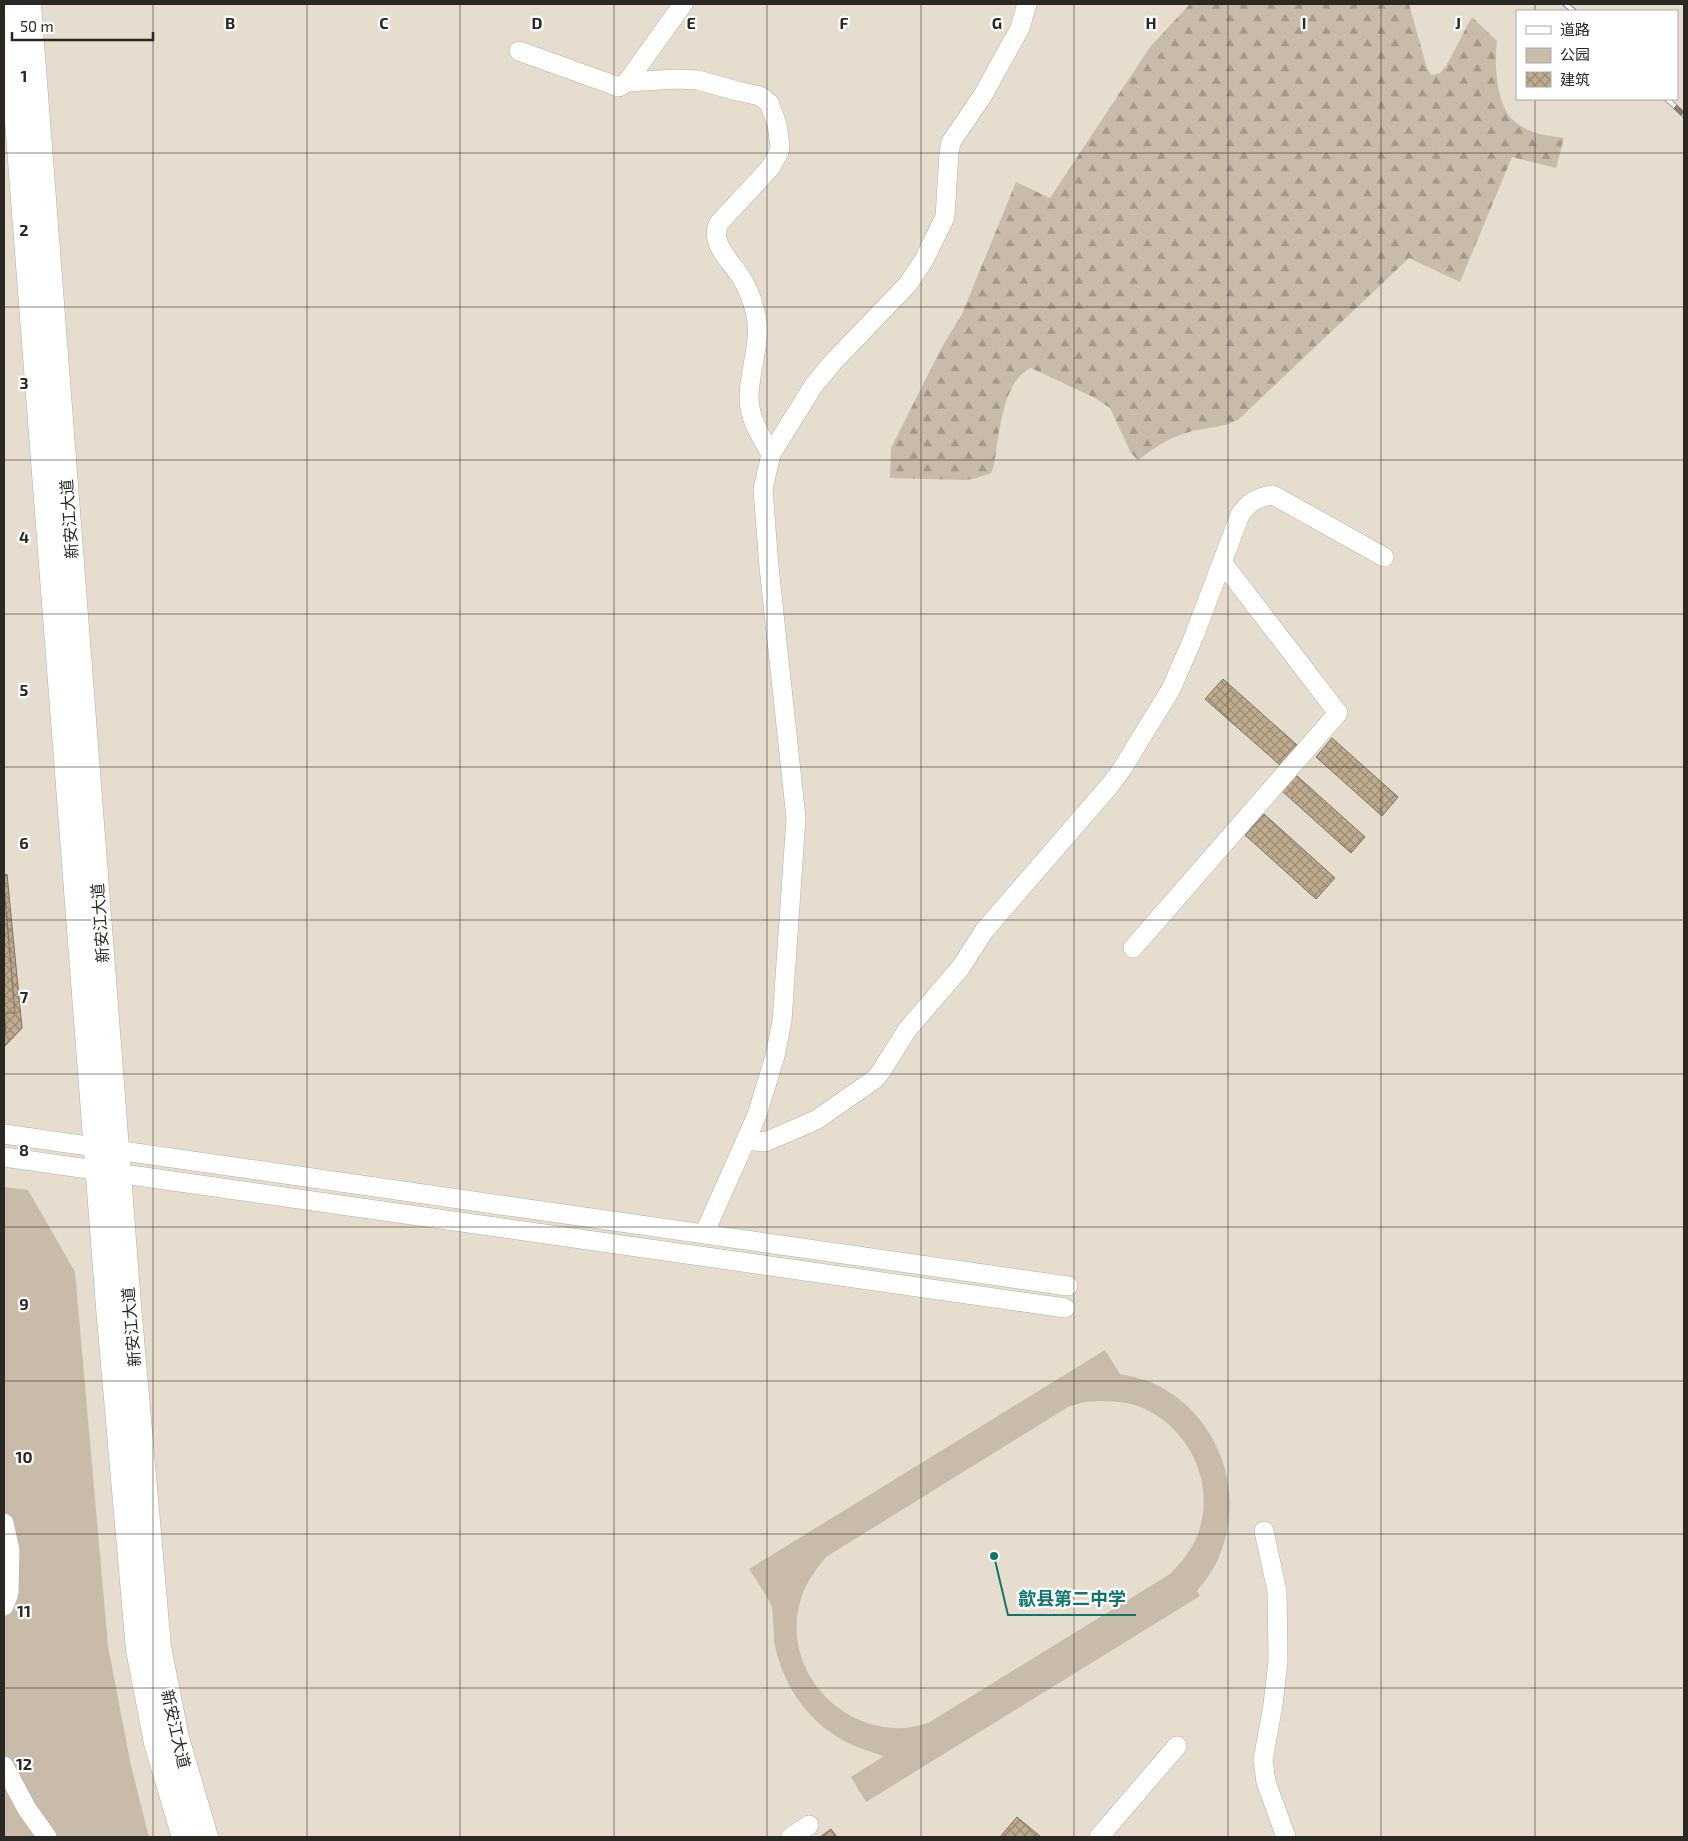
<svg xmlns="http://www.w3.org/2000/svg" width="1688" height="1841" font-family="'Exo 2','Noto Sans SC',sans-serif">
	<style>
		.forest { fill: url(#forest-firs) }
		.green { fill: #c8bbaa; fill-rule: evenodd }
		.building { fill: url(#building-cross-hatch); stroke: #7c7365 }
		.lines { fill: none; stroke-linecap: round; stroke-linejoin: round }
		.minor-casing { stroke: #b7ad9e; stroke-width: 20 }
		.major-casing { stroke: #b7ad9e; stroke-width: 25 }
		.minor { stroke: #fff; stroke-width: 19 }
		.major { stroke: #fff; stroke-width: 24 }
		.rail-casing { stroke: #827c72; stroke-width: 5.5 }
		.rail { stroke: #fff; stroke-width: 4; stroke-dasharray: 11; stroke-linecap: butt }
		.grid { fill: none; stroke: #2b2722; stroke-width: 1; stroke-opacity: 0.55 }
		.labels { text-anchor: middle; stroke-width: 4.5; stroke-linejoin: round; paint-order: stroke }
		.street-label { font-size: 16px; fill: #2b2722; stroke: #fff }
		.grid-label { font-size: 16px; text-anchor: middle; font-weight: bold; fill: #2b2722; stroke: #fff; stroke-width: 4.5; stroke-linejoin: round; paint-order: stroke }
		.leader { fill: none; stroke: #0f766e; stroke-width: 2 }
		.callout-dot { fill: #0f766e; stroke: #fff; stroke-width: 2 }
		.callout-label { font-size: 18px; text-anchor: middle; font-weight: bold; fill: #0f766e; stroke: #fff; stroke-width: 4.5; stroke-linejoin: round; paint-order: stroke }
	</style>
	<defs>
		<pattern id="forest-firs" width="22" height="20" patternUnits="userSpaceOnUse" patternTransform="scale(1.25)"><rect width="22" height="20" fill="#c8bbaa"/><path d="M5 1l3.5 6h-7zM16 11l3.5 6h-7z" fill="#a3988a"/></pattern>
		<pattern id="building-cross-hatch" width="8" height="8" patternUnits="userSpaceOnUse" patternTransform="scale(1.25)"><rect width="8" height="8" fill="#bfab8e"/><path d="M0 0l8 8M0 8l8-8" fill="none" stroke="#9b8b74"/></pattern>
	</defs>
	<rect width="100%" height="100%" fill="#e7ddce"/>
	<path class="forest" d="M 1190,4 L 1409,4 L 1426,65 L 1431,75 L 1440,73 L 1446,66 L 1472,17 L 1497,41 C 1494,62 1496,104 1513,120 C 1527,133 1546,136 1564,138 L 1556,168 L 1512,157 L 1460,282 L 1409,258 L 1239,419 C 1223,429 1203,427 1186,433 C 1168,438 1153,449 1138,460 L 1131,453 L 1110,408 L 1095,398 L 1031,368 C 1002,380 999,437 994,465 L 991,473 L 973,479 L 964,480 L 890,478 L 891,448 L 942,347 L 962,314 L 1016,182 L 1050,198 L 1150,47 Z"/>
	<path class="green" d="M 4,1187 L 28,1190 L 75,1272 L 108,1646 L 131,1766 L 149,1837 L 4,1837 Z
		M 1105,1350 L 1120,1374 C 1133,1377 1145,1379 1157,1385 C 1220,1417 1247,1494 1218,1559 C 1213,1571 1205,1581 1197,1591 L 1200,1596 L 866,1802 L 851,1777 L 884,1756 C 872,1752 860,1749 848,1743 C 810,1724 784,1688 775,1646 C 773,1636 774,1611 771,1605 C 765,1592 756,1580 749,1569 ZM 1101,1401 C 1112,1401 1124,1402 1135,1405 C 1188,1423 1218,1484 1197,1536 C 1191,1551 1181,1563 1170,1574 L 928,1723 C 917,1726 906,1729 894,1728 C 831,1725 781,1662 801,1599 C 806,1583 815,1570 826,1557 L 1068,1407 L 1085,1402 Z"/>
	<path class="building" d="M 1223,679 L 1297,745 L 1280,765 L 1205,699 Z
		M 1332,738 L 1398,797 L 1382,816 L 1316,757 Z
		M 1296,775 L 1365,837 L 1351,853 L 1282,791 Z
		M 1264,814 L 1335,878 L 1316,899 L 1245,835 Z
		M 7,874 L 22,1028 L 4,1047 L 4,875 Z
		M 4,886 L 15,1013 L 4,1013 L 6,1033 L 4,1033 Z
		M 1017,1817 L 1041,1837 L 1000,1837 Z
		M 831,1829 L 837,1837 L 820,1837 Z"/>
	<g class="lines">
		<g class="minor-casing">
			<path id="minor" d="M 519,51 L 619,87 L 627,82 L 683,4
				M 627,82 L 676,79 L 698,80 L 737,91 L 760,96 L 769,103 L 777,124 L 780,146 L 779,152 L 770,168 L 719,223 C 709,243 730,260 740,276 C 747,286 752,299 755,311 C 763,339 749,369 749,398 C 749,418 761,437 771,454
				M 1133,948 L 1338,713 L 1222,562
				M 4,1134 L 1068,1286
				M 747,1140 L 765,1142 L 816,1120 L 875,1079 L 882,1070 L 907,1030 L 961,967 L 984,931 L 1111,784 L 1122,769 L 1171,689 L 1194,636 L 1240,515 C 1249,502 1257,497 1273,495 L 1384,557
				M 4,1157 L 1065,1308
				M 704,1234 L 757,1115 L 775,1056 L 782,1021 L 796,818 L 769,567 L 763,489 L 771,454 L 814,385 L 833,362 L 908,284 L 924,260 L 945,217 L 949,153 L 951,142 L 983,95 L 1020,28 L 1027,4
				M 4,1523 L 10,1550 L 9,1593 L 4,1606
				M 1264,1531 L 1277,1591 L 1278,1661 L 1273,1705 L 1263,1760 L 1266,1782 L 1286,1837
				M 4,1766 L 27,1809 L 47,1837
				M 791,1837 L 809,1825
				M 1099,1837 L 1177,1746"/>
		</g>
		<g class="major-casing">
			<path id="major" d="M 8,4 L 108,1307 L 138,1650 L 156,1743 L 184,1837
				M 29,4 L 129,1305 L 159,1647 L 177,1738 L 206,1837"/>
		</g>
		<use href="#minor" class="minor"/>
		<use href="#major" class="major"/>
		<g class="rail-casing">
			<path id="rail" d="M 1565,4 L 1574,11
				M 1667,99 L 1684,115"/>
		</g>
		<use href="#rail" class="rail"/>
	</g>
	<path class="grid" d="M 153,4 L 153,1837M 307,4 L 307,1837M 460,4 L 460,1837M 614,4 L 614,1837M 767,4 L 767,1837M 921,4 L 921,1837M 1074,4 L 1074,1837M 1228,4 L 1228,1837M 1381,4 L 1381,1837M 1535,4 L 1535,11M 1535,99 L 1535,1837M 4,153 L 1684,153M 4,307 L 1684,307M 4,460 L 1684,460M 4,614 L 1684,614M 4,767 L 1684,767M 4,920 L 1684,920M 4,1074 L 1684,1074M 4,1227 L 1684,1227M 4,1381 L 1684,1381M 4,1534 L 1684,1534M 4,1688 L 1684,1688"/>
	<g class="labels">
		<g class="street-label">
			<text transform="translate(69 519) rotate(-94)" y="6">新安江大道</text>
			<text transform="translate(100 923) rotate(-94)" y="6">新安江大道</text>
			<text transform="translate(131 1327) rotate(-95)" y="6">新安江大道</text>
			<text transform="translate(176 1729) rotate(77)" y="6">新安江大道</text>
		</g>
	</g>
	<g class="grid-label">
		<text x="230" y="29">B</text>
		<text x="384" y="29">C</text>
		<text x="537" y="29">D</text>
		<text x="691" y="29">E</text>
		<text x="844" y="29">F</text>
		<text x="997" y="29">G</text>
		<text x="1151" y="29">H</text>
		<text x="1304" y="29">I</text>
		<text x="1458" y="29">J</text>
		<text x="24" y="82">1</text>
		<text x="24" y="236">2</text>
		<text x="24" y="389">3</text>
		<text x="24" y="543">4</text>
		<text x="24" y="696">5</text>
		<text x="24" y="849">6</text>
		<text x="24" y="1003">7</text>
		<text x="24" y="1156">8</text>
		<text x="24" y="1310">9</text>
		<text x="24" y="1463">10</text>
		<text x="24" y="1617">11</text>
		<text x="24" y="1770">12</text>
	</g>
	<path class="leader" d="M994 1556L1008 1615H1136"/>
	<circle class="callout-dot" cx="994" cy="1556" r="5"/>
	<g class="callout-label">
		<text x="1072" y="1605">歙县第二中学</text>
	</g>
	<rect width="1688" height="1841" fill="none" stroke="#2b2722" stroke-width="10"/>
	<rect x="1516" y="10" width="162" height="90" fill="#ffffff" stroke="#aaa9a7"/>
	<rect x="1526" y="26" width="25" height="8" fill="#ffffff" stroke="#aaa9a7"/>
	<text x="1560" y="35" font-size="15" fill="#2b2722">道路</text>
	<rect x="1526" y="48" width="25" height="15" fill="#c8bbaa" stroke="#aaa9a7"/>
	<text x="1560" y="60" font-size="15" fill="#2b2722">公园</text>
	<rect x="1526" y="72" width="25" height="15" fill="url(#building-cross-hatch)" stroke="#aaa9a7"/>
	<text x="1560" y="85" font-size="15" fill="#2b2722">建筑</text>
	<path d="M12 32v8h141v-8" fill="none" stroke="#2b2722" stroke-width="2.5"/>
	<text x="20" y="32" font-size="15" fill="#2b2722" stroke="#ffffff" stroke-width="4" paint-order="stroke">50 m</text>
</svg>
